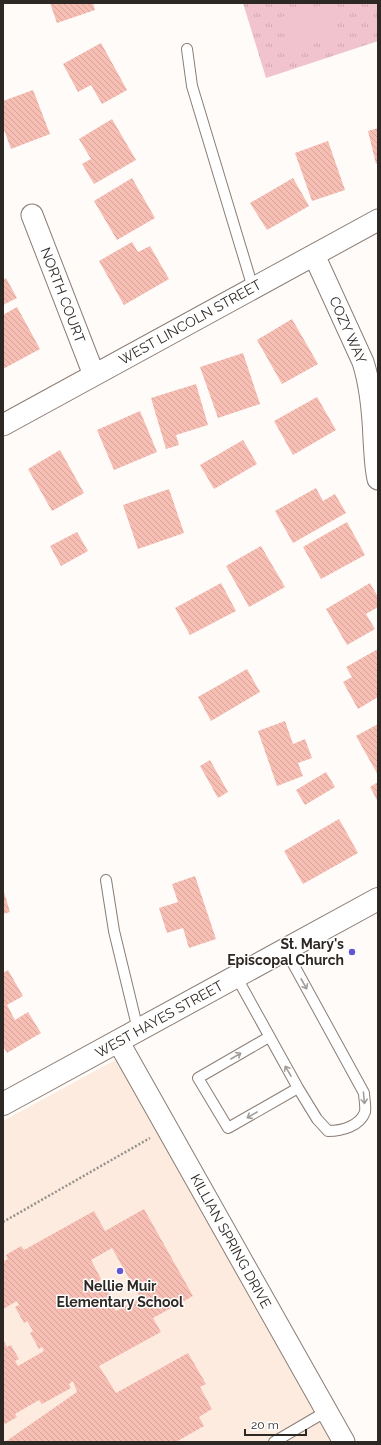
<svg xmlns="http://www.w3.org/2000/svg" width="381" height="1445" font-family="Raleway,sans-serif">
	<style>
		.built { fill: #fdebdf }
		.park { fill: url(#park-tufts) }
		.garden { fill: #f1c3ce }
		.building { fill: url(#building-back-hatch); fill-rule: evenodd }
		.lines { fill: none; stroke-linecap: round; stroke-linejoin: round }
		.lane-casing { stroke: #8b7d74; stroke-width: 12 }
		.street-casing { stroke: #8b7d74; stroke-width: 23 }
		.secondary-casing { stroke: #8b7d74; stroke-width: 24 }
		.path { stroke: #95918d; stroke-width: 2.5; stroke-dasharray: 2 2; stroke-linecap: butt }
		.lane { stroke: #fff; stroke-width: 10 }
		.street { stroke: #fff; stroke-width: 21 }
		.secondary { stroke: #fff; stroke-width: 22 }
		.oneway { stroke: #a19e9c }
		.poi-dot { fill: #6357d1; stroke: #fff; stroke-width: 1.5 }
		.labels { text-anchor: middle; stroke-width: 3; stroke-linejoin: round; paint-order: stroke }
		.street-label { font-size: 14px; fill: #2e2824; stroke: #fff }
		.poi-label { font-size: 14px; font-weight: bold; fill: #2e2824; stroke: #fff; text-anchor: end }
	</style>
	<defs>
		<pattern id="park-tufts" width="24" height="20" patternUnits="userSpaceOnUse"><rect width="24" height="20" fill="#f1c3ce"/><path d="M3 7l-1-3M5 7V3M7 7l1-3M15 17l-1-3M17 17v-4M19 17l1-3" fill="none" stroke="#cfa8b1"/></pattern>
		<pattern id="building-back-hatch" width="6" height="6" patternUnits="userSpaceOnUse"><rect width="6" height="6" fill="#f7beb4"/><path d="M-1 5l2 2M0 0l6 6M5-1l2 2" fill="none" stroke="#d4a39b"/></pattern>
	</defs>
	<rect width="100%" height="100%" fill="#fefbf8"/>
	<path class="built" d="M 117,1059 L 332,1442 L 3,1442 L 3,1121 Z"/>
	<path class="park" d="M 243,3 L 378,3 L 378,41 L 266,78 Z"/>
	<path class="garden" d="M 329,3 L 339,35 L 291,50 L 281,17 Z"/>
	<path class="building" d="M 50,3 L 93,3 L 95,10 L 57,23 Z
		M 101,43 L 127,90 L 102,104 L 91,85 L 78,92 L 63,64 Z
		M 33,90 L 50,134 L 11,149 L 3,127 L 3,101 Z
		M 112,119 L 136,160 L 94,184 L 82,164 L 91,159 L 79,139 Z
		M 378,128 L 378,163 L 376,164 L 368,131 Z
		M 328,141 L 345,190 L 312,201 L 295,153 Z
		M 132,178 L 155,218 L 117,240 L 94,201 Z
		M 293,178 L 309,206 L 267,230 L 250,203 Z
		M 132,242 L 138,252 L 150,246 L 169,279 L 124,305 L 99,261 Z
		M 6,278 L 17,298 L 3,305 L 3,280 Z
		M 17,307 L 40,349 L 3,369 L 3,315 Z
		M 292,319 L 318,364 L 282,384 L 257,340 Z
		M 243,353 L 260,404 L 218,418 L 200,367 Z
		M 196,384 L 208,425 L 176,435 L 179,445 L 166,449 L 151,398 Z
		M 317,397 L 336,430 L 293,455 L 274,421 Z
		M 140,411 L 157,452 L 114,470 L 97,430 Z
		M 243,440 L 257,464 L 214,489 L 200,465 Z
		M 60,450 L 84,493 L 52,511 L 28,469 Z
		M 316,488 L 323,501 L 335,494 L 346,513 L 293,543 L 275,511 Z
		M 169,489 L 184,533 L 138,549 L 123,505 Z
		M 347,522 L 365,555 L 321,579 L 303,547 Z
		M 77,532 L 88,551 L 61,566 L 50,546 Z
		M 261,546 L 285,587 L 249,607 L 226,566 Z
		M 221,583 L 236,611 L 190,635 L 175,608 Z
		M 370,583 L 378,597 L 378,607 L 366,614 L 375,629 L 347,645 L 326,609 Z
		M 378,649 L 378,697 L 358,709 L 343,682 L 352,677 L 346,667 Z
		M 247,669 L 260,692 L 211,721 L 198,697 Z
		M 285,721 L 293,744 L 305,739 L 312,758 L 298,763 L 303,776 L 277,786 L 258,731 Z
		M 378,724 L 378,775 L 356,736 Z
		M 210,760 L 228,792 L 218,798 L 200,766 Z
		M 326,772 L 335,787 L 305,805 L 296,790 Z
		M 378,782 L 378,802 L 370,787 Z
		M 339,819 L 358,853 L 303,884 L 284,851 Z
		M 195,876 L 216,939 L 189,948 L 183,928 L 167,933 L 159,908 L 178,902 L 172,884 Z
		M 3,889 L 10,912 L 3,914 Z
		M 8,970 L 23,996 L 7,1005 L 15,1020 L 28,1012 L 41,1033 L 7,1053 L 3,1046 L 3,973 Z
		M 144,1209 L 193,1296 L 153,1318 L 161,1332 L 99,1366 L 116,1393 L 188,1353 L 206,1384 L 200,1387 L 212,1409 L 199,1417 L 204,1426 L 176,1442 L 5,1442 L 77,1392 L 73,1381 L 69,1384 L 71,1388 L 42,1404 L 39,1400 L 15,1414 L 17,1417 L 5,1424 L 3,1422 L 3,1339 L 7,1347 L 11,1345 L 19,1359 L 15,1361 L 18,1366 L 44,1351 L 42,1347 L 39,1349 L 30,1333 L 33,1331 L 27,1321 L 24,1323 L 15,1307 L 19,1305 L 17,1301 L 3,1309 L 3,1262 L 8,1259 L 6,1255 L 21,1246 L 24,1250 L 94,1211 L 105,1231 ZM 112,1248 L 140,1298 L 116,1311 L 113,1306 L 116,1305 L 107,1290 L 105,1291 L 99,1281 L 101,1279 L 91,1260 Z"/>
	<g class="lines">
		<g class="lane-casing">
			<path id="lane" d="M 187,49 L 192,86 L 253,288
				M 106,880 L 114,931 L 138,1030
				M 236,976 L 298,1088 L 317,1119 L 328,1131 C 342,1131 360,1126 365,1112 C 366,1106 364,1098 364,1093 L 285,949
				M 269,1037 L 198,1078 L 228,1128 L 298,1088
				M 274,1442 L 327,1411"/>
		</g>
		<g class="street-casing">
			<path id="street" d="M 32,215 L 94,375
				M 314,255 L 363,362 C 371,387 373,413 374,439 C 375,453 375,465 378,479
				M 3,425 L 378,220
				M 118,1041 L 344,1442"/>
		</g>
		<g class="secondary-casing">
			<path id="secondary" d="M 3,1104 L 378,899"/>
		</g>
		<path class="path" d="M 3,1222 L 150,1138"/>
		<use href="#lane" class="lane"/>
		<use href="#street" class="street"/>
		<use href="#secondary" class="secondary"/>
	</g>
	<defs><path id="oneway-shaft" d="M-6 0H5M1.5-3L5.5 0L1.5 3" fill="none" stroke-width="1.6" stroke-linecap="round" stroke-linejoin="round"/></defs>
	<g class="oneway">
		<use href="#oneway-shaft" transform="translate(304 984) rotate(61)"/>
		<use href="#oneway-shaft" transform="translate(236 1056) rotate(-30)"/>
		<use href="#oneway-shaft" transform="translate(288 1071) rotate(-120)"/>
		<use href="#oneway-shaft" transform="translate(364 1098) rotate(84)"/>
		<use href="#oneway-shaft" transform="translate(252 1115) rotate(150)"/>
	</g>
	<g class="poi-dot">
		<circle cx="352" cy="952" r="4"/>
		<circle cx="120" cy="1271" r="4"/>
	</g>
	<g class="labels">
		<g class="street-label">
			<text transform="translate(63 295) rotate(69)" y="5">NORTH COURT</text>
			<text transform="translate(190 322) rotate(-29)" y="5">WEST LINCOLN STREET</text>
			<text transform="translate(348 330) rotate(66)" y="5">COZY WAY</text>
			<text transform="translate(159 1019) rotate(-29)" y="5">WEST HAYES STREET</text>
			<text transform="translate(231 1241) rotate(61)" y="5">KILLIAN SPRING DRIVE</text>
		</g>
		<g class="poi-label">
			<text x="344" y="949">St. Mary's<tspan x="344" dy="16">Episcopal Church</tspan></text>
			<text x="120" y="1291" text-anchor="middle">Nellie Muir<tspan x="120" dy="16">Elementary School</tspan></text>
		</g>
	</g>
	<rect width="381" height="1445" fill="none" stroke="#2e2824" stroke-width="8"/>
	<path d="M245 1429v6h61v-6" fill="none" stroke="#2e2824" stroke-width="2"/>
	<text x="251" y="1429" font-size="12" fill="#2e2824" stroke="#ffffff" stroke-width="3" paint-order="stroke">20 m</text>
</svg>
